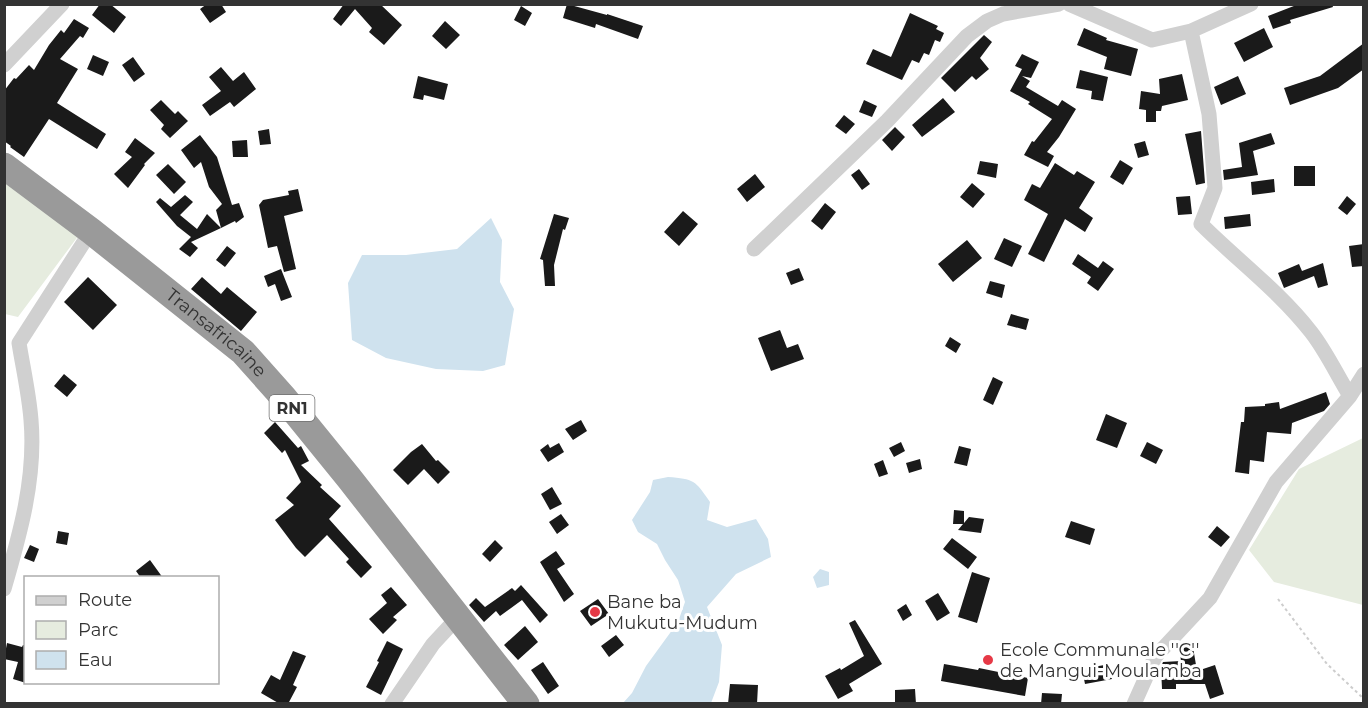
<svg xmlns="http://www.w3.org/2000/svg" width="1368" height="708" font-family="Montserrat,sans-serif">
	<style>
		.green { fill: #e6ecdf }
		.water { fill: #cfe2ee }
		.building { fill: #1a1a1a }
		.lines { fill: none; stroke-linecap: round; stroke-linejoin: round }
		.path { stroke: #cdcdcd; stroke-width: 2; stroke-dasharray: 3 3; stroke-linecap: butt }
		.street { stroke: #d0d0d0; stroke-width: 15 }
		.highway { stroke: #9a9a9a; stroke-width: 27 }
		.poi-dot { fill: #e63946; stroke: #fff; stroke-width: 2 }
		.labels { text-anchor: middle; stroke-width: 6; stroke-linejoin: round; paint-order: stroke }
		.shield { fill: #fff; stroke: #707070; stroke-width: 1.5 }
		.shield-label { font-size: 16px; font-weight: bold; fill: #333 }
		.street-label { font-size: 18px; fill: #333; stroke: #fff }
		.poi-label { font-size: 18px; fill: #333; stroke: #fff; text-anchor: start }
	</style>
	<rect width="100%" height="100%" fill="#fff"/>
	<path class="green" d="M 4,181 L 79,235 L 18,317 L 5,314 Z
		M 1363,438 L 1363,605 L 1274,582 L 1249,550 L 1299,469 Z"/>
	<path class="water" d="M 491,218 L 502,240 L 500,282 L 514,309 L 505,365 L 483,371 L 436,369 L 386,358 L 352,340 L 348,283 L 362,255 L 406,255 L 457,249 Z
		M 668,477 C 694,479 695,480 710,502 L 707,520 L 727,527 L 756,519 L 768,539 L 771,557 L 736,574 L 707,607 L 722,645 L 719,682 L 711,703 L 623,703 L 632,693 L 646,666 L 678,622 L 685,602 L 678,580 L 665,560 L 657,544 L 638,532 L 632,520 L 650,492 L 653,480 Z
		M 820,569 L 829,572 L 829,585 L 817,588 L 813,577 Z"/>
	<path class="building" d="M 100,4 L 110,4 L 126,17 L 114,33 L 92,15 Z
		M 207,4 L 221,4 L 226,12 L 210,23 L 200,9 Z
		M 344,4 L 380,4 L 402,25 L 384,45 L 369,32 L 372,28 L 355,9 L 341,26 L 333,19 Z
		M 567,4 L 607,15 L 607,14 L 643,26 L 638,39 L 596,24 L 595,28 L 563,18 Z
		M 1299,4 L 1332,4 L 1333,7 L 1290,20 L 1291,23 L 1273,29 L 1268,16 Z
		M 521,6 L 532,13 L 525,26 L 514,20 Z
		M 910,13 L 938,26 L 936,29 L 944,33 L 940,42 L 935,40 L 929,55 L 924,53 L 919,63 L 912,60 L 902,80 L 866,64 L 873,49 L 891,57 Z
		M 74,19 L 89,28 L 83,38 L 80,36 L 60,59 L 78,69 L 57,103 L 106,134 L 97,149 L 49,119 L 24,157 L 10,147 L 11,146 L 4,141 L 4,91 L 14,78 L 16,79 L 29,65 L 34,70 L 49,45 L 61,30 L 64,33 Z
		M 445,21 L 460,35 L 446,49 L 432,36 Z
		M 1084,28 L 1107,38 L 1106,40 L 1138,49 L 1131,76 L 1104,69 L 1107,57 L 1077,45 Z
		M 1264,28 L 1273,47 L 1244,62 L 1234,43 Z
		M 984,35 L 992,42 L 980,58 L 989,69 L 976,80 L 972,76 L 955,92 L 941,78 Z
		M 1364,43 L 1364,69 L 1338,88 L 1290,105 L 1284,88 L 1320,76 Z
		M 1022,54 L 1039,62 L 1031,78 L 1022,76 L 1030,81 L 1026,87 L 1058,106 L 1062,100 L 1076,109 L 1059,137 L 1047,152 L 1054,156 L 1048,167 L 1024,155 L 1032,141 L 1034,142 L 1052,119 L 1028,104 L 1030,102 L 1010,91 L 1022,69 L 1015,66 Z
		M 93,55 L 109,62 L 103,76 L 87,69 Z
		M 133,57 L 145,74 L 134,82 L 122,65 Z
		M 221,67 L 233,81 L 244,72 L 256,89 L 234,107 L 230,102 L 210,116 L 202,105 L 221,91 L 209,77 Z
		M 1080,70 L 1108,77 L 1103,101 L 1091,99 L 1092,91 L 1076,88 Z
		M 1182,74 L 1188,100 L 1162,106 L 1161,111 L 1156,111 L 1156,122 L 1146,122 L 1146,110 L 1139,109 L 1141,91 L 1160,94 L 1159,79 Z
		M 418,76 L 448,84 L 444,100 L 424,95 L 423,100 L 413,98 Z
		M 1238,76 L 1246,94 L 1221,105 L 1214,87 Z
		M 943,98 L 955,112 L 922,137 L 912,125 Z
		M 161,100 L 175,114 L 178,111 L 188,121 L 170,138 L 161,129 L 164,125 L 150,110 Z
		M 864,100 L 877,106 L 872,117 L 859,112 Z
		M 844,115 L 855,124 L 846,134 L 835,126 Z
		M 895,127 L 905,137 L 892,151 L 882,140 Z
		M 269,129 L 271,144 L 260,145 L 258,131 Z
		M 1201,131 L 1205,183 L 1196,185 L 1185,134 Z
		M 1271,133 L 1275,144 L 1253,151 L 1258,175 L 1224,180 L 1223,170 L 1242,167 L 1239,143 Z
		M 200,135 L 217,157 L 232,205 L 239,203 L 244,217 L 236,223 L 235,221 L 221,228 L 216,210 L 222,204 L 209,187 L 201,162 L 194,168 L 181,150 Z
		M 135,138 L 155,153 L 144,164 L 145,165 L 128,188 L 114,174 L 132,157 L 125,152 Z
		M 247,140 L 248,157 L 233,157 L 232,141 Z
		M 1145,141 L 1149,155 L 1138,158 L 1134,144 Z
		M 1120,160 L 1133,168 L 1123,185 L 1110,177 Z
		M 980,161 L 998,164 L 996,178 L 977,174 Z
		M 1055,163 L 1074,175 L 1077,171 L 1095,182 L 1079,208 L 1093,218 L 1085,232 L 1065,219 L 1044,262 L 1028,254 L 1048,214 L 1024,200 L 1032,184 L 1040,188 Z
		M 168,164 L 186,182 L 174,194 L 156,175 Z
		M 1294,166 L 1315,166 L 1315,186 L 1294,186 Z
		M 859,169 L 870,184 L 862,190 L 851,175 Z
		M 755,174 L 765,187 L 747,202 L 737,189 Z
		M 1274,179 L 1275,192 L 1252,195 L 1251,182 Z
		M 972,183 L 985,194 L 973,208 L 960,197 Z
		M 298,189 L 303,211 L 284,216 L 296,269 L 284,272 L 277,246 L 268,248 L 259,205 L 263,200 L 289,195 L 288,191 Z
		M 185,195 L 193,202 L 180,215 L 197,229 L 207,214 L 221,228 L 191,242 L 198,248 L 190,257 L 179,249 L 191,237 L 177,226 L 156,202 L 160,198 L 171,207 Z
		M 1190,196 L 1192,214 L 1178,215 L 1176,197 Z
		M 1347,196 L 1356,204 L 1347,215 L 1338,208 Z
		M 825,203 L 836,212 L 822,230 L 811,221 Z
		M 683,211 L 698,224 L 679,246 L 664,232 Z
		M 554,214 L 569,218 L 565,230 L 563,229 L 554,265 L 555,286 L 545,286 L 543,260 L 540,259 Z
		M 1250,214 L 1251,226 L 1225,229 L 1224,217 Z
		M 1004,238 L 1022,246 L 1012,267 L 994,259 Z
		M 967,240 L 982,258 L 953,282 L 938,264 Z
		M 1364,244 L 1364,266 L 1352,267 L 1349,246 Z
		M 227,246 L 236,253 L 225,267 L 216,260 Z
		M 1078,254 L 1098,268 L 1103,261 L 1114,269 L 1098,291 L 1087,283 L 1091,277 L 1072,264 Z
		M 1323,263 L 1328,285 L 1318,288 L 1314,276 L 1284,288 L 1278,273 L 1299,264 L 1302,271 Z
		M 799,268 L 804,280 L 791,285 L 786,273 Z
		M 281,269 L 292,297 L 281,301 L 275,284 L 268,287 L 264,276 Z
		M 88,277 L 117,305 L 93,330 L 64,302 Z
		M 202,277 L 221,294 L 227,287 L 257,312 L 241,331 L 191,289 Z
		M 990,281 L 1005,285 L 1002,298 L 986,293 Z
		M 1011,314 L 1029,319 L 1026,330 L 1007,325 Z
		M 780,330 L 787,348 L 798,344 L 804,359 L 771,371 L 758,338 Z
		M 950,337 L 961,344 L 956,353 L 945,346 Z
		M 64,374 L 77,385 L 67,397 L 54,386 Z
		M 993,377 L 1003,382 L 993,405 L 983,400 Z
		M 1326,392 L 1330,404 L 1324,411 L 1292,423 L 1291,434 L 1267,432 L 1264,462 L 1250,460 L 1249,474 L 1235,472 L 1241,422 L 1244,422 L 1245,407 L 1265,406 L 1265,404 L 1279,402 L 1280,409 Z
		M 1106,414 L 1127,423 L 1117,448 L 1096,440 Z
		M 581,420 L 587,431 L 573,440 L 565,429 Z
		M 275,422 L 298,448 L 301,446 L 309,461 L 301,465 L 322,485 L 320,487 L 341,506 L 329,519 L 372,567 L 361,578 L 346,562 L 349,559 L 327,535 L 305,557 L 296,548 L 275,520 L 294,505 L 286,498 L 301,482 L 285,450 L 282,453 L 264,433 Z
		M 901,442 L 905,451 L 894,457 L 889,448 Z
		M 1147,442 L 1163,450 L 1156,464 L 1140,456 Z
		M 559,443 L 564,452 L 548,462 L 540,450 L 548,444 L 550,448 Z
		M 422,444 L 436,461 L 438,460 L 450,472 L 438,484 L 424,469 L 408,485 L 393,470 L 411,452 Z
		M 959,446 L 971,449 L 967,466 L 954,463 Z
		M 920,459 L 922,469 L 909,473 L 906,463 Z
		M 883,460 L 888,474 L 879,477 L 874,464 Z
		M 552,487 L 562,504 L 550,510 L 541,494 Z
		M 954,510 L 964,511 L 964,523 L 969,517 L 984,519 L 981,533 L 958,530 L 963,524 L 953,524 Z
		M 561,514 L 569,525 L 557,534 L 549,522 Z
		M 1071,521 L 1095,529 L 1090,545 L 1065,537 Z
		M 1217,526 L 1230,537 L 1221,547 L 1208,537 Z
		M 58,531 L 69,533 L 67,545 L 56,543 Z
		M 952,538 L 977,557 L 968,569 L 943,549 Z
		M 495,540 L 503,548 L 490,562 L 482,554 Z
		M 30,545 L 39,549 L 34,562 L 24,558 Z
		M 556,551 L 565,564 L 557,569 L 574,594 L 564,602 L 540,562 Z
		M 150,560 L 163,578 L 141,578 L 136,571 Z
		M 972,572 L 990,578 L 977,623 L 958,617 Z
		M 521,585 L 548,615 L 540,623 L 522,600 L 500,616 L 496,611 L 484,622 L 469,605 L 476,598 L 485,607 L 512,588 L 515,591 Z
		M 391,587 L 407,605 L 393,617 L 397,620 L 383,634 L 369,619 L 387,603 L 381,595 Z
		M 938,593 L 950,613 L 937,621 L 925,601 Z
		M 598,599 L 609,614 L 591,626 L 580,611 Z
		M 906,604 L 912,615 L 903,621 L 897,610 Z
		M 855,620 L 882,664 L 849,684 L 853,691 L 838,699 L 825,676 L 840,668 L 841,670 L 864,656 L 849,623 Z
		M 525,626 L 538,642 L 518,660 L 504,645 Z
		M 616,635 L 624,645 L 609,657 L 601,646 Z
		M 387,641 L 403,649 L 381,695 L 366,687 L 379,662 L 377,661 Z
		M 1192,641 L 1197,671 L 1215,665 L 1224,694 L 1210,699 L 1205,684 L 1176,684 L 1176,689 L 1162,689 L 1161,667 L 1163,662 L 1181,661 L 1179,646 L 1182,642 Z
		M 7,643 L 22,647 L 23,645 L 26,645 L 26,683 L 13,679 L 18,662 L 4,659 Z
		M 293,651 L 306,656 L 293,685 L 297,687 L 288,704 L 280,704 L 261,693 L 271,675 L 280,680 Z
		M 543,662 L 559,686 L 548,694 L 531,670 Z
		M 944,664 L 978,670 L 979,668 L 1028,678 L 1025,696 L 941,681 Z
		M 1110,664 L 1112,679 L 1085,684 L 1082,669 Z
		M 730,684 L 758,685 L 757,704 L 728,704 Z
		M 915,689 L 916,704 L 895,704 L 895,690 Z
		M 1042,693 L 1062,694 L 1061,704 L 1041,704 Z"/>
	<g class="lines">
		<path class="path" d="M 1278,599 L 1327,664 L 1364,699"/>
		<path class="street" d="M 1069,4 L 1152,40 L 1191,31 L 1251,4
			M 1191,31 L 1209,114 L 1215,188 L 1201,224 C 1237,260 1279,291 1311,332 C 1326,351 1337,375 1350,396
			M 4,65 L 62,4
			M 754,249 L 887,121 L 967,36 L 987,21 L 1003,14 L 1059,4
			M 4,589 C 20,534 36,478 31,420 C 29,394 23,368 19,343 L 91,231
			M 392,704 L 433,644 L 459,616
			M 1134,704 L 1155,657 L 1210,598 L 1276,482 L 1350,396 L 1364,374"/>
		<path class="highway" id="s1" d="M 4,166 L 91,231 L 243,352 L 284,398 L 349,478 L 526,704"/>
	</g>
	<g class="poi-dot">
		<circle cx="595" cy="612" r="6"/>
		<circle cx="988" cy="660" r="6"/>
	</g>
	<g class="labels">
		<rect class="shield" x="269.5" y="395" width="45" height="26" rx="4.5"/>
		<g class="shield-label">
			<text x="292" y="414">RN1</text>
		</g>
		<g class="street-label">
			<text dy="6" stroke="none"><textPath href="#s1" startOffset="270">Transafricaine</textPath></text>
		</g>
		<g class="poi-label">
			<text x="607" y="608">Bane ba<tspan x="607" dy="21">Mukutu-Mudum</tspan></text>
			<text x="1000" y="656">Ecole Communale ''C''<tspan x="1000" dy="21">de Mangui-Moulamba</tspan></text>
		</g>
	</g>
	<rect width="1368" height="708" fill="none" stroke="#333333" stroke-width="12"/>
	<rect x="24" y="576" width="195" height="108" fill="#ffffff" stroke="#adadad" stroke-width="1.5"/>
	<rect x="36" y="596" width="30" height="9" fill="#d0d0d0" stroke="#adadad" stroke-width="1.5"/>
	<text x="78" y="606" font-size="18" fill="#333333">Route</text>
	<rect x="36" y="621" width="30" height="18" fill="#e6ecdf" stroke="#adadad" stroke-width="1.5"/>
	<text x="78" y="636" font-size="18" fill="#333333">Parc</text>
	<rect x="36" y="651" width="30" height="18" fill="#cfe2ee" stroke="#adadad" stroke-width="1.5"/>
	<text x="78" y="666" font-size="18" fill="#333333">Eau</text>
</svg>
